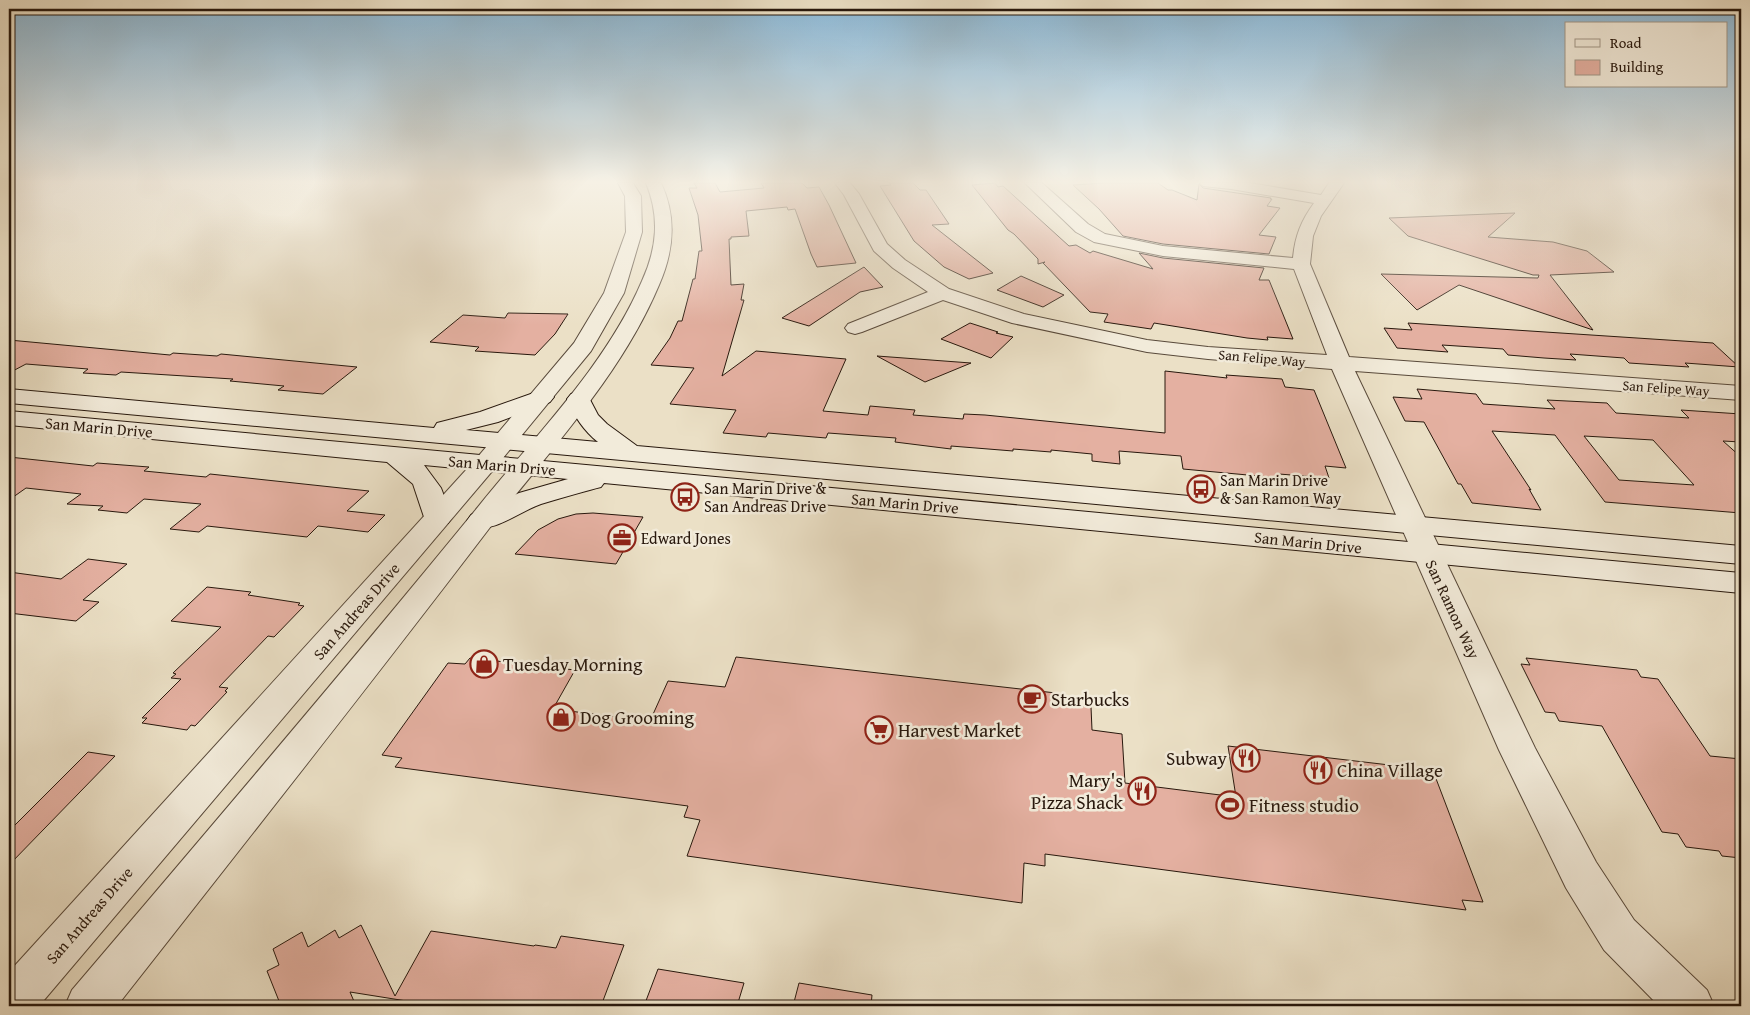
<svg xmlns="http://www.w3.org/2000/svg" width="1750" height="1015" font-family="'Gentium Book Plus',serif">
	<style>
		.building { fill: #e4b0a1; stroke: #28180d; fill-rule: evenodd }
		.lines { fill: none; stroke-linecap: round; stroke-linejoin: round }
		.street-casing { stroke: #594a3b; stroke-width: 2 }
		.secondary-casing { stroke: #28180d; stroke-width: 2 }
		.street { fill: #f2ebda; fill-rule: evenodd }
		.secondary { fill: #f2ebda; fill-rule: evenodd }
		.labels { text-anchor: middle; stroke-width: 5; stroke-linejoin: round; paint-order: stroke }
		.far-street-label { font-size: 14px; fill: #28180d; stroke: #f2ebda }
		.street-label { font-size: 16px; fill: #28180d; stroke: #f2ebda }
		.poi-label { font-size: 16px; fill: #28180d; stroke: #f2ebda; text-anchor: start }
		.near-poi-label { font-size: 19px; fill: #28180d; stroke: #f2ebda; text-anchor: start }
	</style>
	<rect width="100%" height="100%" fill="#ebe0c6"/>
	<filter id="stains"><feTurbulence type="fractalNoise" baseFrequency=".004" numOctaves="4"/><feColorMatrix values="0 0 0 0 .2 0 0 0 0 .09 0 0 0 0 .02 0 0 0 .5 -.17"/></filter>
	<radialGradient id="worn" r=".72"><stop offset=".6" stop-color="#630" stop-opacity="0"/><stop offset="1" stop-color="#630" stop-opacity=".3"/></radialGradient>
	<path class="building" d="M 694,183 L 715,183 L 720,192 L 764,188 L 761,183 L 802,183 L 807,188 L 819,187 L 829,205 L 856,263 L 817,267 L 811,254 L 795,209 L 788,210 L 787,207 L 746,211 L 749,236 L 731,237 L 731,239 L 729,239 L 731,285 L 744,284 L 741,300 L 744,300 L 722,376 L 756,351 L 846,359 L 823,411 L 868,415 L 870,406 L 915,410 L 913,415 L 963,419 L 964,414 L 985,415 L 1165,433 L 1165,371 L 1227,378 L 1226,375 L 1282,379 L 1285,387 L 1314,390 L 1346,468 L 1325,466 L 1329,478 L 1279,474 L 1280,478 L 1183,469 L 1181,456 L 1119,451 L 1120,464 L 1092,461 L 1092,454 L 1051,450 L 1051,452 L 1013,449 L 1013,451 L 951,446 L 951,449 L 895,442 L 896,438 L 828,433 L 826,438 L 768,433 L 766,437 L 723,433 L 736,410 L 670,404 L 694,368 L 651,365 L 670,338 L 678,321 L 682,321 L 693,279 L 695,279 L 699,251 L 702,251 L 698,215 L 689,188 L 697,188 Z
		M 889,183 L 913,183 L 920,190 L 926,190 L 949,224 L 932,225 L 993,273 L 969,279 L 944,267 L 914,241 L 880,186 L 891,185 Z
		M 995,183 L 998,187 L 1003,186 L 1069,246 L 1076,245 L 1090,253 L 1093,251 L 1153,269 L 1139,253 L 1163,258 L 1264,268 L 1259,280 L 1269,280 L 1293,339 L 1267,337 L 1268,340 L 1247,338 L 1154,323 L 1151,329 L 1104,322 L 1108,314 L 1090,312 L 1043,263 L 1045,262 L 1038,264 L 1038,259 L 1014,234 L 1008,230 L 972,185 Z
		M 1104,183 L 1158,183 L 1168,190 L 1172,190 L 1197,200 L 1199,184 L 1203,188 L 1271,198 L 1270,199 L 1272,199 L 1267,206 L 1280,208 L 1259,235 L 1276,237 L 1269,254 L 1163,244 L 1123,236 L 1099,209 L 1073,185 Z
		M 1515,213 L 1488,237 L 1553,242 L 1587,251 L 1614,272 L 1550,275 L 1593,330 L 1459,285 L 1417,310 L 1381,274 L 1538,278 L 1539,275 L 1533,275 L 1408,236 L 1389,218 Z
		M 864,267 L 883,287 L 860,292 L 809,326 L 782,318 Z
		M 1021,276 L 1064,295 L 1043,307 L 997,290 Z
		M 508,313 L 568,314 L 555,334 L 535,355 L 475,351 L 479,347 L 430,342 L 463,315 L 505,318 Z
		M 970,323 L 998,332 L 996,333 L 1013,337 L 991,358 L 941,339 Z
		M 1408,323 L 1713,343 L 1739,367 L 1685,363 L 1689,367 L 1629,363 L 1624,358 L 1570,354 L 1576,360 L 1544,358 L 1508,355 L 1503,349 L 1442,345 L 1448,352 L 1397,348 L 1384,328 L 1412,330 Z
		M 9,340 L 170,355 L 173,353 L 217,356 L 221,354 L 357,367 L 323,394 L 278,390 L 284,386 L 230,381 L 233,379 L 121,372 L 116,375 L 83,373 L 88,369 L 26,364 L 9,373 Z
		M 877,356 L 971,363 L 925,382 Z
		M 1417,389 L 1476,394 L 1483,404 L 1555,409 L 1547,400 L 1607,403 L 1616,413 L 1689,418 L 1681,410 L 1741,414 L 1741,442 L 1723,441 L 1741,457 L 1741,513 L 1605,502 L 1555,435 L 1492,431 L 1531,490 L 1529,489 L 1541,510 L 1472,503 L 1461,484 L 1458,484 L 1424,422 L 1405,421 L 1393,397 L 1422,399 ZM 1584,436 L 1653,440 L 1694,485 L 1619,480 Z
		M 9,457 L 93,466 L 97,463 L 149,467 L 144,471 L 206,477 L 210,474 L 369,491 L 347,511 L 385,515 L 368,532 L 318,526 L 307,537 L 207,526 L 199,532 L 170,529 L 201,504 L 144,499 L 127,513 L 98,510 L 103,506 L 67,504 L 81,494 L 26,488 L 9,500 Z
		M 593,513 L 643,517 L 616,564 L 515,554 L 538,530 L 558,519 L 576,514 Z
		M 88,559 L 127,564 L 83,600 L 99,602 L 76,621 L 9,613 L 9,572 L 61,579 Z
		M 207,587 L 251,592 L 248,595 L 300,603 L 298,605 L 304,606 L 274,637 L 268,636 L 219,687 L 228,688 L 225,691 L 227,692 L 195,726 L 191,725 L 187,730 L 142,723 L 147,718 L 142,718 L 181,679 L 171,678 L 176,674 L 173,673 L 221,627 L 171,621 Z
		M 736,657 L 1056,693 L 1056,703 L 1091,707 L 1092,730 L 1122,734 L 1125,783 L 1236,797 L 1228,746 L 1415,768 L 1417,774 L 1435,776 L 1483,902 L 1462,900 L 1466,910 L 1045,854 L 1045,866 L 1024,863 L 1022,903 L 687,856 L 700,820 L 684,817 L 688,806 L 395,767 L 402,758 L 382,755 L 448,663 L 465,664 L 470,658 L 575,670 L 553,709 L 650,721 L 668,681 L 725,687 Z
		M 1526,658 L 1637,670 L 1641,677 L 1658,679 L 1710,756 L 1741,759 L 1741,858 L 1722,856 L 1719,851 L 1686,847 L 1678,834 L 1662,832 L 1602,726 L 1559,721 L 1555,713 L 1545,712 L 1521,664 L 1530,665 Z
		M 88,752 L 115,756 L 9,865 L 9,831 Z
		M 361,925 L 395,996 L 431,931 L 534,946 L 535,945 L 556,948 L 561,936 L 624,945 L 601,1006 L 438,1006 L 350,992 L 356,1006 L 281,1006 L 267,971 L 279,965 L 273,949 L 302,932 L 308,947 L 335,930 L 339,938 Z
		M 658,969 L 744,983 L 737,1006 L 644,1006 Z
		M 799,983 L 872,995 L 871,1006 L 793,1006 Z"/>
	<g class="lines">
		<g class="street-casing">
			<path id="street" d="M 618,183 L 633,183 L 641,196 L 642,232 L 624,293 L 591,351 L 494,469 L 39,1006 L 9,1006 L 9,972 L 476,459 L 574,343 L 604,293 L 626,232 L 625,196 Z
				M 646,183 L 661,183 C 677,217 674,251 659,285 C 621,376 547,453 488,530 C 366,690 241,848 117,1006 L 65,1006 L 72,990 C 208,830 345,670 478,507 C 534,437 607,364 642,281 C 657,248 660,217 646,183 Z
				M 835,183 L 850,183 L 859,194 L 887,244 L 905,260 L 949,289 L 1024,314 L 1147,340 L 1208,347 L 1327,355 L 1294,269 L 1163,256 L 1094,242 L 1076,232 L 1025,183 L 1042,183 L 1088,224 L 1105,234 L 1163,246 L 1293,258 C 1295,236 1301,221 1314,203 L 1231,189 L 1203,186 L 1200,183 L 1250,183 L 1321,195 L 1329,183 L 1344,183 L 1321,216 L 1313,236 L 1310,264 L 1349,357 L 1741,386 L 1741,400 L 1355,371 L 1535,748 L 1596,862 L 1634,920 L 1707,990 L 1714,1006 L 1659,1006 L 1604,950 L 1566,888 L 1499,750 L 1332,369 L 1208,359 L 1147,352 L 1012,323 L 943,300 L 862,332 L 855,334 L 848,332 L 845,328 L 848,324 L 928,292 L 893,268 L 874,251 L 844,195 Z"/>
		</g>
		<g class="secondary-casing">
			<path id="secondary" d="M 9,389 L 434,428 L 437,423 L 480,412 L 542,390 L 550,392 L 554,397 L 550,402 L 498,422 L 466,430 L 598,442 C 584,431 574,416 567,399 L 571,394 L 579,392 L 587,394 L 598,415 L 607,424 L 637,446 L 1741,546 L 1741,564 L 9,403 Z
				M 9,411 L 1741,573 L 1741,593 L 604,483 L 601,487 C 581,492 561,498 541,504 C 518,512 495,533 471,527 L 467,521 L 471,515 L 519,493 L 568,479 L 424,465 L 441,488 L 452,517 L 448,523 L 438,525 L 428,523 L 424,517 L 413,484 L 387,462 L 9,425 Z"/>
		</g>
		<use href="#street" class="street"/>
		<use href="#secondary" class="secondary"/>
	</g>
	<linearGradient id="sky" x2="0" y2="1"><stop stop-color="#89b7d6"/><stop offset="0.56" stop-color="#f6f1e5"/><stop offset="1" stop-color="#f6f1e5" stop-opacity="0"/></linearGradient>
	<rect width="1750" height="325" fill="url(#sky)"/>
	<defs>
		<g id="bus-ring" transform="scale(1.4375)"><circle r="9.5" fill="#f2ebda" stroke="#8f2418" stroke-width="1.5"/><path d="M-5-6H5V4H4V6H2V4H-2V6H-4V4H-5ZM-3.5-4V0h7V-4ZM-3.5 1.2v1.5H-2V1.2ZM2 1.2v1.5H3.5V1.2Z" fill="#8f2418"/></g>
		<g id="office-ring" transform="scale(1.4375)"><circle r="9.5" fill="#f2ebda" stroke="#8f2418" stroke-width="1.5"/><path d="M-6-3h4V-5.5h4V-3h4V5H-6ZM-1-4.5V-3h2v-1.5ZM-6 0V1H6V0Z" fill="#8f2418"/></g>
		<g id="shop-ring" transform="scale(1.4375)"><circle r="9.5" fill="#f2ebda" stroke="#8f2418" stroke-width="1.5"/><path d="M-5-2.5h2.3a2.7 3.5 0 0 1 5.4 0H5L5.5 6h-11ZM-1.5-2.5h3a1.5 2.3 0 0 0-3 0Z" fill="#8f2418"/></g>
		<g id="cafe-ring" transform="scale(1.4375)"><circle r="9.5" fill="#f2ebda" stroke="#8f2418" stroke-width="1.5"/><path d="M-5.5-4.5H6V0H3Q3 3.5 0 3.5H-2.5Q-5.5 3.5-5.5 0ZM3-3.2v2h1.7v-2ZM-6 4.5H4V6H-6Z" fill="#8f2418"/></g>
		<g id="supermarket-ring" transform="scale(1.4375)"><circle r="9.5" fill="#f2ebda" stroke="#8f2418" stroke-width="1.5"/><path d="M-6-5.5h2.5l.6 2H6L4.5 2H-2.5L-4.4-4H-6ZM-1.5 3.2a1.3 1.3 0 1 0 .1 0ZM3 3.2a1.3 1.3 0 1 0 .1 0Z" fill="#8f2418"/></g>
		<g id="restaurant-ring" transform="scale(1.4375)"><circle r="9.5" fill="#f2ebda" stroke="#8f2418" stroke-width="1.5"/><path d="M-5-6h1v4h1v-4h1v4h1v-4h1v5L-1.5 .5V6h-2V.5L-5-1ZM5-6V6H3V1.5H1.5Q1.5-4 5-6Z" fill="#8f2418"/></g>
		<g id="stadium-ring" transform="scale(1.4375)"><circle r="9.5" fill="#f2ebda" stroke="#8f2418" stroke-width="1.5"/><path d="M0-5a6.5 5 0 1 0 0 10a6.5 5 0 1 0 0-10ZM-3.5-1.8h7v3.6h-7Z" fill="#8f2418"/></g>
	</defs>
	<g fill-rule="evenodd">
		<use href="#bus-ring" x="1201" y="489"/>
		<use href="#bus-ring" x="685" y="497"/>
		<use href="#office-ring" x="622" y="538"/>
		<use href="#shop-ring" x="484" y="664"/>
		<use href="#cafe-ring" x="1032" y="699"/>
		<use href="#shop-ring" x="561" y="717"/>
		<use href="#supermarket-ring" x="879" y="730"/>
		<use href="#restaurant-ring" x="1246" y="758"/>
		<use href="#restaurant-ring" x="1318" y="770"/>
		<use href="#restaurant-ring" x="1142" y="791"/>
		<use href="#stadium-ring" x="1230" y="805"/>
	</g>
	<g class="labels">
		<g class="far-street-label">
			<text transform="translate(1262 358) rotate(5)" y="5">San Felipe Way</text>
			<text transform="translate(1666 388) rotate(4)" y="5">San Felipe Way</text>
		</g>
		<g class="street-label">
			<text transform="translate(99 427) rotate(5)" y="6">San Marin Drive</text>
			<text transform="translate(502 465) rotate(5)" y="6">San Marin Drive</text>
			<text transform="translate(905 503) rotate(5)" y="6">San Marin Drive</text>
			<text transform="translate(1308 542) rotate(6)" y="6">San Marin Drive</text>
			<text transform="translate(1453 609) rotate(65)" y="6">San Ramon Way</text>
			<text transform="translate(356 611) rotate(-49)" y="6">San Andreas Drive</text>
			<text transform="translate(89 915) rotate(-49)" y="6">San Andreas Drive</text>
		</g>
		<g class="poi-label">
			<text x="1220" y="486">San Marin Drive<tspan x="1220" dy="18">&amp; San Ramon Way</tspan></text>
			<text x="704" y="494">San Marin Drive &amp;<tspan x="704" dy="18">San Andreas Drive</tspan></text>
			<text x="641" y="544">Edward Jones</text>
		</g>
		<g class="near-poi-label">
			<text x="503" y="671">Tuesday Morning</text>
			<text x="1051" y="706">Starbucks</text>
			<text x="580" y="724">Dog Grooming</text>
			<text x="898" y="737">Harvest Market</text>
			<text x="1227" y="765" text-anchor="end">Subway</text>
			<text x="1337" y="777">China Village</text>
			<text x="1123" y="787" text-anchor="end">Mary's<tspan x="1123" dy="22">Pizza Shack</tspan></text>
			<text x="1249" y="812">Fitness studio</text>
		</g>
	</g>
	<rect width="1750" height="1015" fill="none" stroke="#ebe0c6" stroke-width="30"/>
	<rect x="10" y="10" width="1730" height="995" fill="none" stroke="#28180d" stroke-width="2.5"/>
	<rect x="15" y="15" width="1720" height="985" fill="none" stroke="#28180d"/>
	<rect x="1565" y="22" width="162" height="65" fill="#f2ebda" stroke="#a19788"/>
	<rect x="1575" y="39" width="25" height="8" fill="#f2ebda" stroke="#a19788"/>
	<text x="1610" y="48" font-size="15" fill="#28180d">Road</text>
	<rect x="1575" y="60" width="25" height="15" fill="#e4b0a1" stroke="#a19788"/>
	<text x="1610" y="72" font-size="15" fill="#28180d">Building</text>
	<rect width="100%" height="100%" filter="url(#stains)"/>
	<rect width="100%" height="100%" fill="url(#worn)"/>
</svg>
